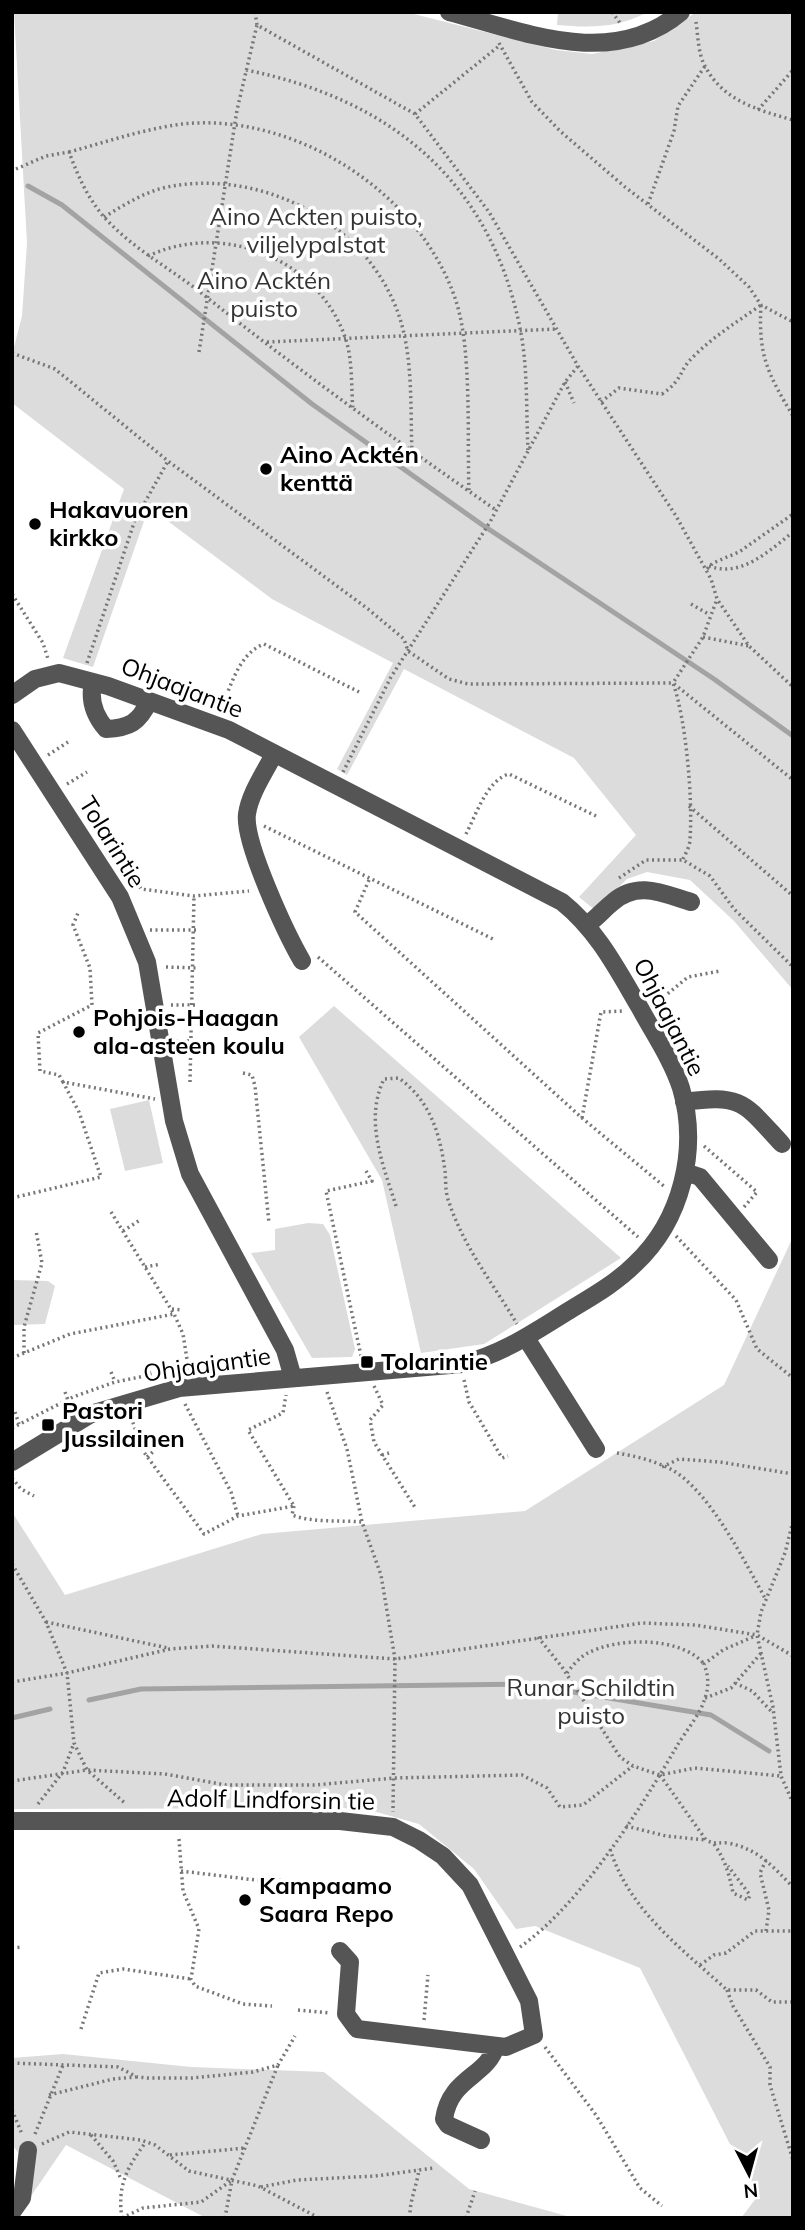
<svg xmlns="http://www.w3.org/2000/svg" width="805" height="2230" font-family="Mulish,sans-serif">
	<style>
		.green { fill: #dcdcdc }
		.lines { fill: none; stroke-linecap: round; stroke-linejoin: round }
		.stream { stroke: #a3a3a3; stroke-width: 5 }
		.path { stroke: #777; stroke-width: 3.5; stroke-dasharray: 2 3.5; stroke-linecap: butt }
		.minor { stroke: #555; stroke-width: 18 }
		.poi-dot { fill: #000; stroke: #fff; stroke-width: 2.5 }
		.labels { text-anchor: middle; stroke-width: 7; stroke-linejoin: round; paint-order: stroke }
		.park-label { font-size: 24px; fill: #333; stroke: #fff }
		.poi-label { font-size: 24px; font-weight: bold; fill: #000; stroke: #fff; text-anchor: start }
		.street-label { font-size: 24px; fill: #000; stroke: #fff }
	</style>
	<rect width="100%" height="100%" fill="#fff"/>
	<path class="green" d="M 14,12 L 406,12 L 556,50 L 592,54 L 654,41 L 696,12 L 793,12 L 793,990 L 734,921 L 690,880 L 647,872 L 627,879 L 595,910 L 579,897 L 636,835 L 574,758 L 404,669 L 347,775 L 337,769 L 393,663 L 272,599 L 149,507 L 93,667 L 63,658 L 124,489 L 12,403 L 12,355 L 22,316 L 27,243 Z
		M 558,12 L 648,12 C 618,28 590,28 557,25 Z
		M 334,1006 L 621,1258 L 484,1344 L 421,1353 L 382,1180 L 299,1037 Z
		M 149,1100 L 163,1163 L 125,1171 L 110,1109 Z
		M 308,1223 L 323,1224 L 330,1235 L 355,1349 L 352,1357 L 312,1358 L 251,1253 L 275,1250 L 275,1229 Z
		M 793,1237 L 793,2218 L 741,2218 L 757,2197 L 640,1968 L 535,1926 L 516,1929 L 474,1869 L 419,1824 L 373,1811 L 343,1808 L 12,1809 L 12,1512 L 65,1595 L 262,1534 L 525,1511 L 724,1385 Z
		M 12,1280 L 48,1281 L 55,1286 L 45,1324 L 12,1325 Z
		M 63,2054 L 191,2067 L 324,2072 L 469,2189 L 574,2218 L 206,2218 L 66,2145 L 31,2196 L 16,2193 L 18,2152 L 12,2145 L 12,2058 Z"/>
	<g class="lines">
		<path class="stream" d="M 28,186 L 62,205 L 312,404 L 481,524 L 714,679 L 793,736
			M 89,1700 L 141,1689 L 525,1684 L 711,1715 L 769,1751
			M 12,1718 L 50,1709"/>
		<path class="path" d="M 255,12 L 257,25 L 415,114 L 489,212 L 578,366 L 676,516 L 711,579 L 717,599 L 749,646 L 793,687
			M 612,12 L 620,23
			M 696,22 C 698,35 698,54 705,66 C 723,101 758,110 793,120
			M 499,43 L 532,102 L 560,131 L 625,187 L 719,259 L 749,287 L 761,305 L 793,322
			M 246,70 C 390,99 490,180 520,328 C 528,367 526,410 528,450
			M 758,110 L 793,70
			M 415,114 L 499,46
			M 69,152 C 106,142 144,129 182,124 C 295,112 421,193 456,301 C 472,350 467,437 469,491
			M 16,169 L 46,156 L 69,152 C 78,176 87,197 104,217 C 132,248 168,267 200,292 C 297,369 395,440 496,510
			M 648,204 L 674,131 L 678,106 L 705,66
			M 104,217 C 124,205 144,192 167,187 C 258,169 359,218 395,305 C 414,350 410,405 412,453
			M 148,256 C 223,221 317,258 345,337 C 353,359 351,388 353,411
			M 761,305 C 758,356 768,374 793,416
			M 267,342 L 556,329
			M 199,352 L 237,110 L 257,25
			M 12,353 L 55,369 L 168,461 L 368,609 L 404,639 L 408,651 L 449,679 L 468,684 L 673,683 L 793,780
			M 565,382 L 574,403
			M 601,402 L 619,388 L 662,394 C 684,379 678,371 694,356 C 714,336 737,322 761,305
			M 709,566 C 741,578 769,551 793,532
			M 707,569 L 713,563 L 739,552 L 793,514
			M 12,594 L 43,643 L 48,659
			M 691,604 L 710,615
			M 703,637 L 749,646
			M 87,663 L 135,520 L 168,461
			M 220,711 C 231,687 238,654 264,644 L 359,692
			M 48,755 L 68,742
			M 343,772 L 391,677 L 490,522 L 565,382 L 578,366
			M 67,784 L 87,772
			M 689,806 L 793,896
			M 88,816 L 99,809
			M 264,826 L 495,940
			M 466,834 C 476,815 487,780 509,774 L 596,816
			M 108,847 L 119,840
			M 683,859 C 686,853 690,846 690,839 C 693,800 686,719 673,683 L 703,637 L 717,599
			M 619,878 L 646,860 L 683,860 L 710,876 L 734,909 L 793,967
			M 369,880 L 355,912 L 582,1118 L 665,1187
			M 132,889 L 138,884 L 141,889 L 194,896 L 249,891
			M 150,930 L 199,930
			M 318,957 L 638,1237
			M 166,967 L 198,968
			M 655,1004 L 688,977 L 720,971
			M 171,1005 L 196,1005
			M 176,1041 L 195,1041
			M 243,1073 L 252,1075 L 255,1086 L 269,1223
			M 63,1082 L 59,1075 L 40,1071 L 38,1033 L 92,1005 L 90,968 L 73,925 L 78,913
			M 190,1082 L 194,896
			M 582,1118 L 601,1012 L 624,1011
			M 704,1146 L 757,1192 L 744,1207
			M 12,1198 L 101,1177 L 79,1112 L 63,1082 L 155,1099
			M 396,1206 C 383,1164 364,1121 384,1079 L 399,1078 C 430,1101 440,1133 445,1171 C 446,1181 445,1193 449,1202 C 463,1246 494,1285 517,1324
			M 111,1212 L 174,1314 L 183,1334 L 189,1372
			M 123,1231 L 140,1220
			M 676,1236 L 736,1300 L 757,1349 L 793,1378
			M 145,1267 L 161,1264
			M 172,1309 L 182,1310
			M 24,1353 L 24,1327 L 42,1263 L 36,1231
			M 361,1356 L 326,1191 L 372,1181 L 366,1171
			M 12,1358 L 70,1334 L 174,1314
			M 145,1368 L 151,1374
			M 111,1372 L 115,1382
			M 464,1380 L 469,1402 L 502,1458 L 508,1456
			M 374,1386 L 383,1405 L 370,1420 L 374,1442 L 416,1509
			M 65,1392 L 68,1400
			M 327,1392 L 347,1449 L 362,1522 L 381,1575 L 395,1659 L 393,1812
			M 185,1404 L 231,1492 L 238,1516
			M 15,1412 L 19,1424
			M 131,1417 L 143,1451 L 204,1534 L 238,1516 L 294,1506 L 248,1430 L 283,1413 L 286,1395
			M 12,1428 L 73,1397 L 115,1382 L 170,1371
			M 617,1453 C 635,1456 657,1461 674,1471 C 711,1494 745,1562 766,1600
			M 382,1455 L 389,1453
			M 147,1457 L 155,1450
			M 662,1467 L 679,1459 L 720,1462 L 793,1474
			M 12,1478 L 21,1489 L 34,1496
			M 294,1506 L 292,1515 C 313,1523 339,1520 362,1522
			M 793,1521 L 785,1553 L 761,1612 L 757,1635 L 773,1707 L 781,1776 L 793,1803
			M 12,1564 L 46,1622 L 67,1673 L 74,1743 L 87,1770 L 126,1804
			M 46,1622 L 168,1648
			M 538,1637 L 562,1667 L 620,1757 L 633,1766 L 660,1775 L 695,1768 L 781,1776
			M 567,1673 C 572,1666 578,1659 586,1654 C 616,1637 681,1636 704,1664
			M 12,1682 L 67,1673 L 170,1649 L 212,1646 L 395,1659 L 642,1623 L 695,1625 L 757,1635 L 793,1656
			M 735,1683 L 752,1691 L 772,1712
			M 705,1698 L 731,1688 L 762,1652
			M 660,1775 L 706,1840 C 715,1845 720,1842 728,1843 C 759,1849 773,1867 793,1887
			M 12,1781 L 87,1770 L 165,1774 L 226,1785 L 315,1785 L 394,1778 L 522,1775 L 547,1788 L 560,1807 L 583,1805 L 633,1766
			M 38,1804 L 63,1772 L 74,1743
			M 626,1826 L 666,1836 L 706,1840
			M 179,1839 L 183,1891 L 199,1929 L 191,1979 L 195,1986 L 243,2004 L 272,2006
			M 714,1844 C 725,1860 729,1873 733,1893 L 748,1900 L 750,1895 L 728,1866
			M 610,1849 C 629,1910 681,1948 727,1990 L 756,1990 L 772,2002 L 793,2002
			M 181,1871 L 272,1882 L 282,1880
			M 766,1931 L 769,1910 L 760,1873 L 767,1858
			M 520,1947 C 581,1904 639,1811 677,1746 C 685,1732 699,1716 704,1701 C 709,1688 709,1677 704,1664 L 723,1650 L 755,1636
			M 12,1948 L 22,1947
			M 700,1965 L 714,1955 L 726,1953 L 755,1931 L 793,1931
			M 727,1990 L 733,2006 L 770,2067 L 770,2085 L 793,2160
			M 298,2010 L 330,2013
			M 424,2020 L 428,1975
			M 81,2029 L 99,1973 L 123,1969 L 191,1979
			M 545,2047 L 596,2115 L 640,2188 L 662,2206
			M 12,2063 L 118,2067 L 137,2077 L 148,2078 L 192,2078 L 253,2072 L 278,2065 L 295,2036
			M 49,2095 L 113,2079 L 136,2077
			M 12,2110 L 22,2134
			M 35,2134 L 63,2065
			M 91,2135 L 113,2161 L 121,2179
			M 42,2144 L 69,2132 L 141,2140 L 155,2145 L 189,2171 L 258,2186 L 319,2218
			M 170,2155 L 245,2148
			M 261,2187 L 297,2180 L 375,2176 L 434,2168
			M 122,2218 L 143,2208 L 201,2202 L 232,2180
			M 122,2218 C 117,2186 127,2167 146,2142
			M 225,2218 L 232,2180 L 278,2065
			M 410,2218 C 409,2201 417,2186 419,2169
			M 466,2218 L 475,2191"/>
		<path class="minor" d="M 449,12 C 525,32 612,70 681,12
			M 93,682 C 89,700 94,715 106,729 C 129,728 139,723 149,701
			M 12,695 L 35,679 L 59,673 L 108,686 L 229,730 L 562,902 C 598,931 617,969 640,1008 C 654,1034 672,1060 681,1088 C 699,1149 682,1220 635,1264 C 616,1283 593,1296 570,1310 C 534,1332 503,1354 462,1364 L 179,1388 L 91,1414 L 12,1462
			M 12,730 L 120,897 L 147,962 L 174,1121 L 190,1174 L 285,1350 L 293,1378
			M 274,754 C 265,772 250,793 247,814 C 243,842 287,935 302,961
			M 588,924 C 597,918 604,909 613,902 C 638,880 664,894 691,902
			M 684,1102 C 743,1094 744,1103 782,1144
			M 685,1172 L 700,1177 L 769,1260
			M 526,1338 L 596,1449
			M 12,1821 L 340,1821 L 393,1827 L 419,1840 L 443,1856 L 470,1885 L 529,2001 L 534,2035 L 506,2047 L 357,2029 L 346,2014 L 350,1962 L 340,1951
			M 481,2140 L 448,2125 L 444,2119 C 450,2077 487,2077 496,2046
			M 12,2212 L 22,2198 L 28,2150"/>
	</g>
	<g class="poi-dot">
		<circle cx="266" cy="469" r="7"/>
		<circle cx="35" cy="524" r="7"/>
		<circle cx="79" cy="1032" r="7"/>
		<rect x="360" y="1355" width="14" height="14" rx="3.5"/>
		<rect x="41" y="1418" width="14" height="14" rx="3.5"/>
		<circle cx="245" cy="1900" r="7"/>
	</g>
	<g class="labels">
		<g class="park-label">
			<text x="316" y="225">Aino Ackten puisto,<tspan x="316" dy="28">viljelypalstat</tspan></text>
			<text x="264" y="289">Aino Acktén<tspan x="264" dy="28">puisto</tspan></text>
			<text x="591" y="1696">Runar Schildtin<tspan x="591" dy="28">puisto</tspan></text>
		</g>
		<g class="poi-label">
			<text x="280" y="463">Aino Acktén<tspan x="280" dy="28">kenttä</tspan></text>
			<text x="49" y="518">Hakavuoren<tspan x="49" dy="28">kirkko</tspan></text>
			<text x="93" y="1026">Pohjois-Haagan<tspan x="93" dy="28">ala-asteen koulu</tspan></text>
			<text x="381" y="1370">Tolarintie</text>
			<text x="62" y="1419">Pastori<tspan x="62" dy="28">Jussilainen</tspan></text>
			<text x="259" y="1894">Kampaamo<tspan x="259" dy="28">Saara Repo</tspan></text>
		</g>
		<g class="street-label">
			<text transform="translate(182 688) rotate(21)" y="8">Ohjaajantie</text>
			<text transform="translate(112 842) rotate(58)" y="8">Tolarintie</text>
			<text transform="translate(669 1017) rotate(63)" y="8">Ohjaajantie</text>
			<text transform="translate(207 1365) rotate(-8)" y="8">Ohjaajantie</text>
			<text transform="translate(271 1800) rotate(1)" y="8">Adolf Lindforsin tie</text>
		</g>
	</g>
	<rect width="805" height="2230" fill="none" stroke="#000000" stroke-width="28"/>
	<g transform="translate(749 2174) rotate(174)" stroke="#ffffff" stroke-width="5" paint-order="stroke">
	<path d="M0-5L12 26L0 18L-12 26Z" fill="#000000"/>
	<text y="-10" font-size="19" font-weight="bold" text-anchor="middle" fill="#000000">N</text>
	</g>
</svg>
